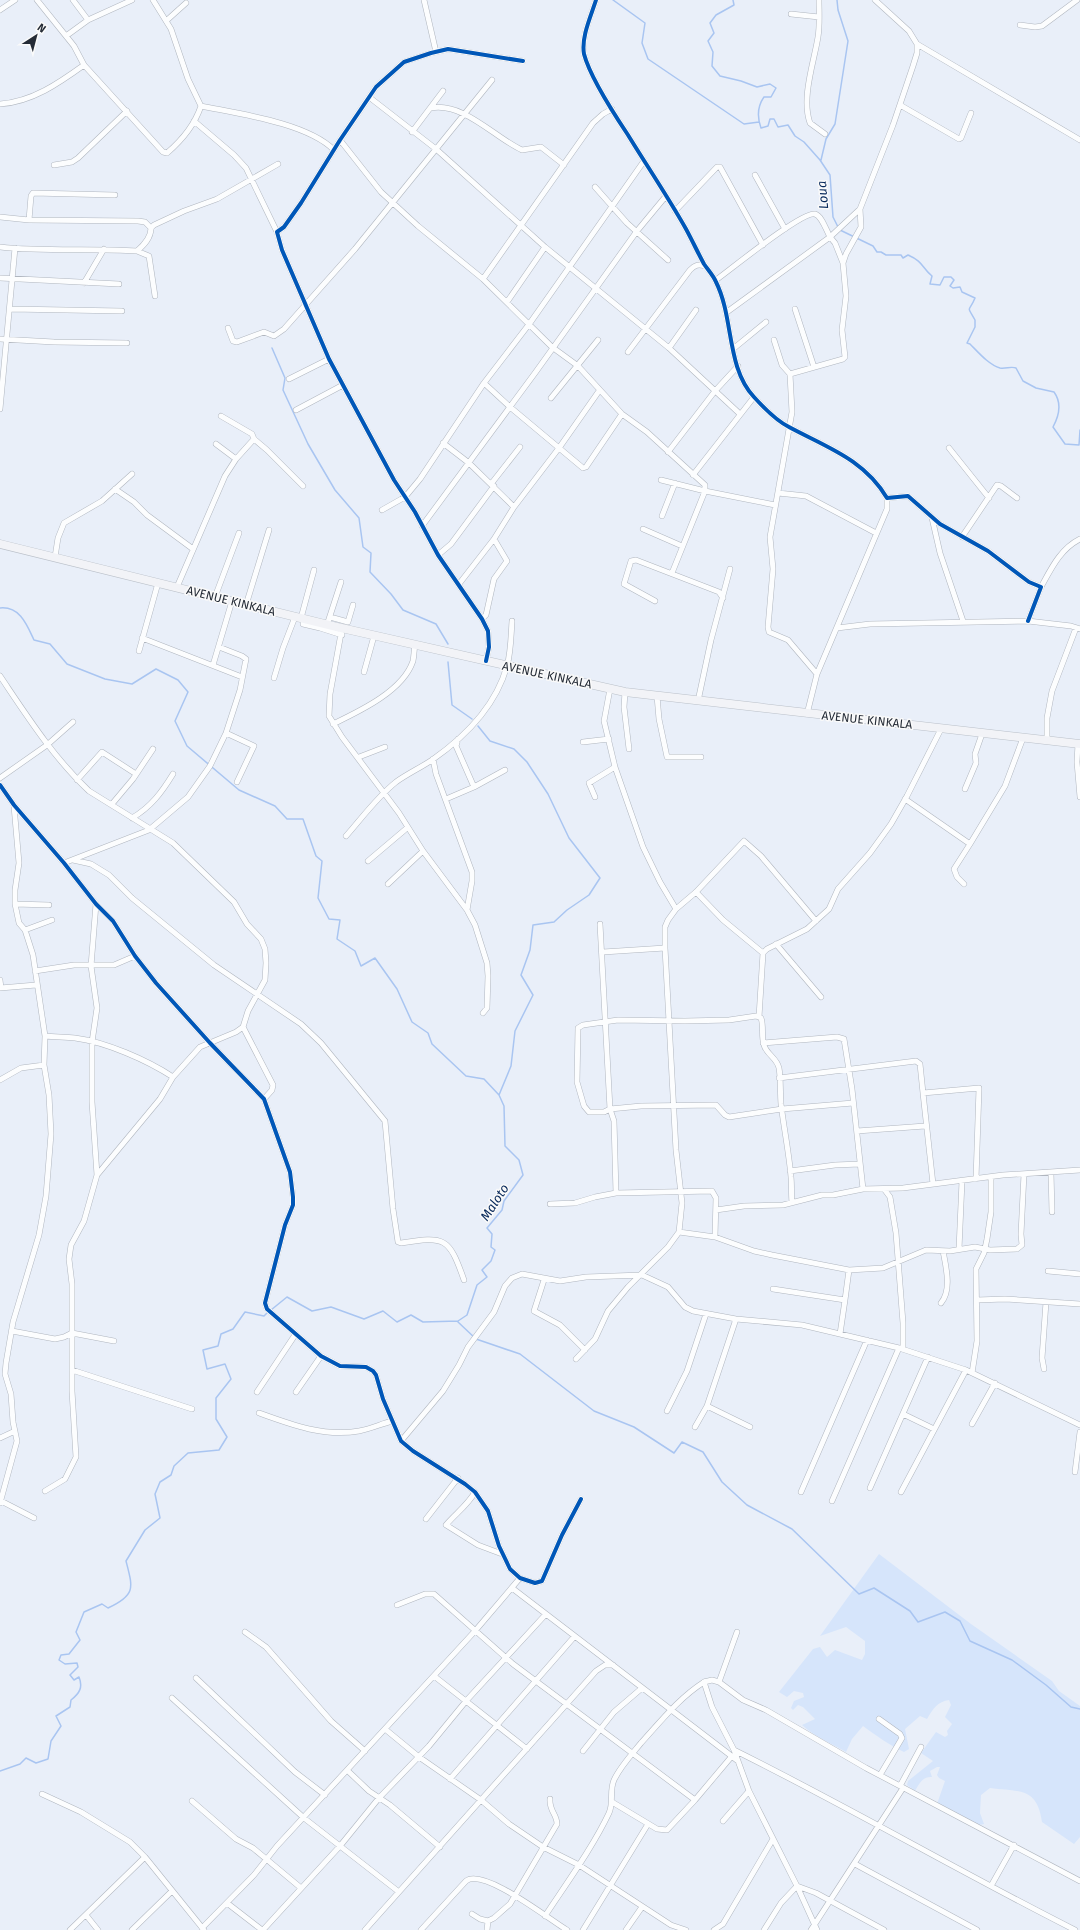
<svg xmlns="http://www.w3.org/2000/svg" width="1080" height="1930" font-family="'Fira Sans',sans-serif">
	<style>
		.green { fill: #d6e5fb }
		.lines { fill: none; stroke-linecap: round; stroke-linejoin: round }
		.stream { stroke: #a9c5f1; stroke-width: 1.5 }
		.minor-casing { stroke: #b0b6bf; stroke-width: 6 }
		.primary-casing { stroke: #bac0c9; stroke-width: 9 }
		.minor { stroke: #fcfdfe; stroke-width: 5 }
		.primary { stroke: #f2f3f7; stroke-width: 8 }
		.cycleway-casing { stroke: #fafafa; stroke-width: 6 }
		.cycleway { stroke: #0057b8; stroke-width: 4 }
		.labels { text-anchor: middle; stroke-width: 3; stroke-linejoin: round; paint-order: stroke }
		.street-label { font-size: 12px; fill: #242b36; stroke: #fafafa }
		.water-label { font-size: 13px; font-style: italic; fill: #052759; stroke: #fafafa }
	</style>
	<rect width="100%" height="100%" fill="#e9eff9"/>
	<path class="green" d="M 879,1554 L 971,1624 L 1052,1681 L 1059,1691 L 1080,1706 L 1080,1837 L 1074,1844 L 1042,1822 C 1037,1786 1018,1792 990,1788 L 981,1795 L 980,1813 L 984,1824 L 979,1825 L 937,1804 L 945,1781 L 939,1778 L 937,1775 L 940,1767 L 937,1767 L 930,1771 L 932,1777 C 923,1776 919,1784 915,1791 L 907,1785 L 908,1781 L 933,1761 L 921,1753 L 936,1732 L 945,1737 L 948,1735 L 947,1731 L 952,1724 L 945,1717 L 951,1705 L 949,1700 C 938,1701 932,1710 927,1719 L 920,1716 L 905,1729 L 909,1749 L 904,1752 C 891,1746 875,1735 863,1726 L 852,1739 L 846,1752 C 831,1743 815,1737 802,1725 L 815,1719 L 803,1707 L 798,1705 L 793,1710 L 791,1708 L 794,1701 L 804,1697 L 803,1693 L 794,1691 L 787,1697 L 779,1692 L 813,1649 L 820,1647 L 827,1657 L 835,1650 L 862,1660 L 865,1654 L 865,1641 L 846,1627 L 820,1636 Z"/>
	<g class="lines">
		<path class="stream" d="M 613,0 L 645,23 L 642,43 L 648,59 L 744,124 L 759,122
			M 733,0 L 734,5 L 716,15 L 710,23 L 714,33 L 708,41 L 713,52 L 712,66 L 720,76 L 741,81 L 757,87 L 770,84 L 776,88 L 771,97 L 764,97 C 757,107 757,117 761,128 L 768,126 L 770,119 L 774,119 L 778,127 L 788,125 L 795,136 L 804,142 L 820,160 L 830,175 L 833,217 L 838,227
			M 821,160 L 826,139 L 835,124 L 848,41 L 838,10 L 837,0
			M 840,230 L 873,246 L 877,252 L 881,252 L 886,255 L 901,255 L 903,258 L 908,255 C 924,262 921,267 932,276 L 930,284 L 940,285 L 944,277 L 951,277 L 954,280 L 950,286 L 953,288 L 960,287 L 962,292 L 975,298 C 969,313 966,304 975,320 L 975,327 L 967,343 L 970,344 C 978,352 989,365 1000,368 C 1006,369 1011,366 1016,368 L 1023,381 L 1036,388 L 1054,392 C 1062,403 1059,416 1053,427 L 1065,444 L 1079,445 L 1080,430
			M 272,348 L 285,378 L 283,390 L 308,444 L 335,490 L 359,518 L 363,547 L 371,553 L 370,572 L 391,594 L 403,610 L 436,624 L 448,644
			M 0,608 C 20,606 27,625 34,640 L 50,644 L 67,664 L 105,679 L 132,684 L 156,669 L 178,680 L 188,692 L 175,721 L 187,746 L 239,790 L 275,806 L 287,819 L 303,819 L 316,856 L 322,861 L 318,898 L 329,919 L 340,920 L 337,939 L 355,951 L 361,966 L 375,958 L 397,989 L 412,1022 L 428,1033 L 432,1044 L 466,1076 L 484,1079 L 499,1095 L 504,1106 L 505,1146 L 519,1160 L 523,1175 L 504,1201 L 502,1210 L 487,1228 L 492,1234 L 491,1247 L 495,1250 L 491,1261 L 482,1270 L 487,1277 L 477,1285 L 467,1315 L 458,1321 L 423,1322 L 411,1315 L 397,1322 L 383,1311 L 364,1319 L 331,1307 L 312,1311 L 287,1297 L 271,1310
			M 448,662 L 452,705 L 472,719
			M 478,726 L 490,741 L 514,749 L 527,762 L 548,794 L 569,838 L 600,878 L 589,895 L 567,910 L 554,922 L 533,925 L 530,950 L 521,975 L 533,995 L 515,1031 L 511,1066 L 499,1095
			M 458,1322 L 476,1339 L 520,1354 L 594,1411 L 634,1427 L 674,1453 L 682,1442 L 703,1452 L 722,1482 L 747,1505 L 792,1529 L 859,1594 L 874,1588 L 910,1611 L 918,1622 L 945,1612 L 960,1621 L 970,1641 L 1012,1660 L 1046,1685 L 1071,1707 L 1080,1709
			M 0,1771 L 20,1764 L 26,1758 L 36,1763 L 48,1759 L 51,1741 L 61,1726 L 56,1716 L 70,1707 L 71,1700 C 80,1693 83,1687 79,1677 L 74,1680 L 70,1675 L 78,1667 L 77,1663 L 65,1664 L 59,1660 L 61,1655 L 69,1654 L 80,1640 L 76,1632 L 84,1612 L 102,1604 L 108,1608 C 136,1595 133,1588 126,1561 L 145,1530 L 160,1518 L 155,1494 L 160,1482 L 171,1475 L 174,1466 L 188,1453 L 219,1450 L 227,1437 L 216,1419 L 216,1398 L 231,1379 L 225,1364 L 207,1369 L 203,1350 L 218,1346 L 221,1334 L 233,1329 L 245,1312 L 264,1316 L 268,1312"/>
		<g class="minor-casing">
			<path id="minor" d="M 37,0 L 74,46 L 84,65 L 163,152 L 167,153 C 181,141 195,124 201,106
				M 73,0 L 88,20
				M 153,0 L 171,29 L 188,79 L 201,106 C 240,114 307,123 334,150
				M 424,0 L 436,52
				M 596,0 C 591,16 581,37 584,54 C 590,77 614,114 628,135 C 647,166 668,197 686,229 C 692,240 698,253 704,264 C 708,270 713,275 716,282 C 734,318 726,367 754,397 C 763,407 777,421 789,427 C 826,447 864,459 887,498 L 908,496 L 940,524 L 988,551 L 1029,582 L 1041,587 L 1028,621
				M 819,0 C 819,12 820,25 818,37 C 814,62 801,98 810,123 L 825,134
				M 875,0 L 909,31 L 917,44 L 1080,140
				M 0,10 L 15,0
				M 791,14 L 819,17
				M 166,21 L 186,3
				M 1020,25 L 1035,27 L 1042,26 L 1077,0
				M 66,36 L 88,20 L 132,0
				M 369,97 L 436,149 L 545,247 L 669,348 L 740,414
				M 0,104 C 32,102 59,83 84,65
				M 900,105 L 959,139 L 961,138 L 971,113
				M 431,108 C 464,102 495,138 522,150 L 541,147 L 564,165
				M 194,121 L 234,155 L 246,168 L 277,232
				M 412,132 L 443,91
				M 340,140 L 381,192 L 418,226 L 483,279 L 552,347 L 578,366 L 622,414 L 647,432 L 705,485 L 705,491 L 672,573
				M 54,165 L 72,162 L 78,158 L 127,111
				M 755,175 L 785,229
				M 595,187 L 627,223 L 668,260
				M 675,211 L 717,167 L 720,167 L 763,245
				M 0,217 L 29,220 L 138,221 L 145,222 L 151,228
				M 29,220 L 31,196 L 33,193 L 115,195
				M 0,247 C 45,252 92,248 137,251 C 144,245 151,238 151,228 L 154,225 L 184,211 L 217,199 L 278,164
				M 137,251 L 149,256 L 155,296
				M 843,263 L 835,243 L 830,237 L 860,209
				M 0,278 L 119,284
				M 483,279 L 593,123 L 603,114 L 612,109
				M 716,280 C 730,270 802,211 815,214 C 822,216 826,230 830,237 L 727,312
				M 84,283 L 104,249
				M 507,302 L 545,247
				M 11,309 L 122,311
				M 795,309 L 814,367
				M 228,328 L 233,341 L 237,342 L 264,332 L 274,336 L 284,329 L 355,249 L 492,80
				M 0,339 L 54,342 L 127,343
				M 774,340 L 782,365 L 790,374
				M 669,348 L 696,310
				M 733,349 L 766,322
				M 628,352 L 690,270 C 695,265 698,264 705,266
				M 790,374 L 843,359 L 845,357 L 842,330 L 846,296 L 843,263 L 846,254 L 861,227 L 860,209 L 893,125 L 913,66 L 917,53 L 917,44
				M 790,374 L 792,412 L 770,537 L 773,569 L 768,627 L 769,632 L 788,640 L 817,674
				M 289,379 L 329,359
				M 484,383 L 510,407 L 583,468 L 586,467 L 622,414
				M 551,398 L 598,340
				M 0,409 L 15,248
				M 296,410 L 343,385
				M 221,416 L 252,434 L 254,439
				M 443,443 L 469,463 L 514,507
				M 949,448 L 989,498
				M 668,452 L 715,391 L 738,366
				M 236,459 L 254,439 L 267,450 L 303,486
				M 693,475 L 754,397
				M 661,480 L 705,491 L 775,505
				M 491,484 L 520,447
				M 115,489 L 134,502 L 147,515 L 193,549
				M 778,493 L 806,496 L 876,533
				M 382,510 L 405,497 L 420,479 L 484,383 L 530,323 L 644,161
				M 662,516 L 675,483
				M 932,518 L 940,553 L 963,621
				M 422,526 L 535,373 L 637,231 L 666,196
				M 643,529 L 682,546
				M 962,537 L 997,485 L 1001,486 L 1017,498
				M 438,555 L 451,544 L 494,486
				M 55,557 L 58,538 L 64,523 L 102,501 L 132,474
				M 459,584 L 494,539 L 514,507 L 559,448 L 599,391
				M 177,587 L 225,476 L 236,459 L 216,444
				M 1041,587 C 1051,569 1060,549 1080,539
				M 215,597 L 239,533
				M 655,601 L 624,584 L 631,561 L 636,560 L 719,592 L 723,598
				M 246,605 L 269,530
				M 330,617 L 348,622 L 353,605
				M 301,618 L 314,570
				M 304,619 L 303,624 L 320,628 L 321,623
				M 482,619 L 486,615 L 494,579 L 507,561 L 494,539
				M 327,625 L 341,582
				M 320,628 L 342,635
				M 342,628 L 330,694 L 329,716 L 342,737 L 399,813 L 423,851 L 467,910 L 475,925 L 487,963 L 488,976 L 487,1008 L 483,1013
				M 837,628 L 870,624 L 1028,621 L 1071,626 L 1080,629
				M 142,638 L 242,677
				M 139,651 L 158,583
				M 486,661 L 489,647 L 488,631 L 482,619 L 438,555 L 415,512 L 394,480 L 329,359 L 282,250 L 277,232 L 284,227 L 301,203 L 340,140 L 376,87 L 404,62 L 431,53 L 448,49 L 523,61
				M 213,665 L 232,601
				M 364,672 L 374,636
				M 0,676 C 27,716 53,757 89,791 L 173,843 L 234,902 L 247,924 L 261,939 L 265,949 L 266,963 L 265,980 L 248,1011 L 243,1027 L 236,1032 L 200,1047 L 173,1077 L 160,1099 L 97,1175
				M 274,678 L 283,648 L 295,617
				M 610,689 L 604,721 L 615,767 L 643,847 L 660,882 L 676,909
				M 625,692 L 624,707 L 629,749
				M 657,696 L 659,719 L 667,757 L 701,757
				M 698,701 L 711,640 L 730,569
				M 807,714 L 817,674 L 887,509 L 887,498
				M 333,724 C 360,711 403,691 413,661 C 414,656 414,650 415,645
				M 226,733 L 254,746 L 237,782
				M 458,739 L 456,746 L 474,787
				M 1047,741 L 1047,718 L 1052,691 L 1076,628
				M 583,742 L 609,739
				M 1078,744 L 1077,762 L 1080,797
				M 359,757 L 385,747
				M 433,759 L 436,774 L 472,872 L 472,881 L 467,910
				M 0,778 L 47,745 L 73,722
				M 77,780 L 102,752 L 136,774
				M 0,785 L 14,805 L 64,863 L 96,904 L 113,921 L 135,956 L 156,983 L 210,1043 L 264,1099 L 290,1172 L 293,1197 L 293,1205 L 285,1225 L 265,1303 L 267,1309 L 321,1356 L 340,1366 L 366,1367 L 373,1371 L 376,1375 L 383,1399 L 401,1441 L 413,1451 L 465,1484 L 475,1492 L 488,1511 L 499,1546 L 510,1569 L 520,1578 L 535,1583 L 542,1581 L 562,1535 L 581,1499
				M 965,789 L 976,763 L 975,754 L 982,734
				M 595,797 L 589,783 L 615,767
				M 446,799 L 474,787 L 505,770
				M 905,799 L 970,844 L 1005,786 L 1023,738
				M 112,804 L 133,779 L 153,749
				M 132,818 C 151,807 162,792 173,774
				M 346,836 C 362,818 377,797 396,782 C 407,774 420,768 432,760 C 465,737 496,705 507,666 C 511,652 511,635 512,621
				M 73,860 L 91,864 L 109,875 L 132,898 L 214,965 L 301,1024 L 321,1043 L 385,1121 L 393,1209 L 398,1242 L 401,1243 C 445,1236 449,1237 464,1280
				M 368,861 L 407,828
				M 64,863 L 149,830 L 188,797 L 210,766 L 226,733 L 240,690 L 246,659 L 242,656 L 219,647
				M 388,884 L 423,851
				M 964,884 L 957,877 L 954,869 L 970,844
				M 696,892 L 723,920 L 763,953 L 759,1017
				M 15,904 L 49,905
				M 600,924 L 610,1109 L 614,1121 L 616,1193
				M 25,930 L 52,920
				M 776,944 L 821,997
				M 603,952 L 665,948
				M 763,953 L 767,949 L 807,929 L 829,909 L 838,889 L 870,853 L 891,824 L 907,796 L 941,729
				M 35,971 L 74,965 L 114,965 L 135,956
				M 0,980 L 1,988
				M 0,988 L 36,985
				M 243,1027 L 273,1085 L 272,1090 L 264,1099
				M 45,1036 C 55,1037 65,1037 75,1038 C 106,1042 147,1060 173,1077
				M 763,1043 L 837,1037 L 844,1039 L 852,1089 L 863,1189 L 903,1188 L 1003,1175 L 1080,1170
				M 779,1078 L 916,1061 L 920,1064 L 923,1093 L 979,1088 L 976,1179
				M 0,1080 L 21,1068 L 44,1065
				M 923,1093 L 933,1184
				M 857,1131 L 925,1126
				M 790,1171 L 835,1165 L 860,1164
				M 1051,1173 L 1052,1212
				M 884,1189 L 890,1197 L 896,1233 L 903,1323 L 903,1349
				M 792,1202 C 791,1194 792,1186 791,1177 C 789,1153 784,1129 781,1104 C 780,1092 781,1079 779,1068 C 777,1058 766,1054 764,1045 C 761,1037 764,1026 761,1018 L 756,1016 L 729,1020 L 685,1021 L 618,1020 L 583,1025 L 578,1028 L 577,1082 L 584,1106 L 589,1112 L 604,1112 L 610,1109 L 641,1106 L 716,1105 L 725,1115 L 729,1117 L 782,1109 L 853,1103
				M 550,1204 L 575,1203 L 595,1197 L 616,1193 L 712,1191 L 716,1198 L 715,1237
				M 716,1210 L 744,1206 L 783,1205 L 822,1195 L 833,1195 L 863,1189
				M 679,1232 L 715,1237 L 754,1251 L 772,1255 L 849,1270 L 883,1268 L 926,1250 L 950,1251 L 975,1247 L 990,1250 L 1017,1249 L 1022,1245 L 1021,1234 L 1024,1174
				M 959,1249 L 962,1181
				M 1048,1271 L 1080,1274
				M 544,1280 L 534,1311 L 560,1325 L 585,1350
				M 773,1289 L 845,1300 L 849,1270
				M 977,1300 L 1005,1299 L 1080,1304
				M 941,1303 C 952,1290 946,1267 943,1251
				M 12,1331 L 55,1339 L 64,1337 L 72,1333 L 114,1341
				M 840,1334 L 845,1300
				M 576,1359 L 595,1339 L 608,1311 L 628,1287 L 668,1247 L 679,1232 L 682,1203 L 676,1150 L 665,948 L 665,927 L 668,920 L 676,909 L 696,892 L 744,841 L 761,856 L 816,921
				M 1044,1369 L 1042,1358 L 1046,1302
				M 72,1370 L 192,1409
				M 972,1373 L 977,1341 L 976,1269 L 984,1253 L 987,1239 L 991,1212 L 991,1177
				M 257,1392 L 295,1335
				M 296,1392 L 321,1356
				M 707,1406 L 750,1427
				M 667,1411 L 687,1371 L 706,1314
				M 259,1413 C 292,1425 324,1437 359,1431 C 370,1429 381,1424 392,1421
				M 903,1414 L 934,1429
				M 972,1424 L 995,1383
				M 695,1427 L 707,1406 L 736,1319
				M 0,1438 L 15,1431
				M 401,1441 L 443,1391 L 459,1365 L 468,1347 L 494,1312 L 505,1286 L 512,1278 L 522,1274 L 560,1281 L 586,1277 L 642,1275 L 668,1287 L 685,1307 L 693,1311 L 736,1319 L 802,1325 L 899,1348 L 966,1370 L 1080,1425
				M 1075,1472 L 1080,1432
				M 870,1488 L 928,1357
				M 45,1491 L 65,1479 L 76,1457 L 72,1391 L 72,1284 L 69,1259 L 71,1245 L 84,1221 L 97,1175 L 92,1102 L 92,1042 L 97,1008 L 91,966 L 96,904
				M 475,1492 C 468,1505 455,1514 446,1525 L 478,1545 L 502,1554
				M 801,1492 L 867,1340
				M 901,1492 L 966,1370
				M 1,1501 L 34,1518
				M 832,1501 L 899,1348
				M 0,1503 L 17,1441 L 13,1422 L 11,1394 L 5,1374 L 6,1363 L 13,1322 L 39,1235 L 46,1196 L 51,1134 L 49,1095 L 44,1065 L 45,1036 L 33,955 L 25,930 L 19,923 L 15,904 L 15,890 L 19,863 L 14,806
				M 426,1519 L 458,1478
				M 512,1588 L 738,1761
				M 397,1605 L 425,1594 L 434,1594 L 513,1664 L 695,1800
				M 245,1632 L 266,1647 L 331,1721 L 365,1751
				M 434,1676 L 527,1749
				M 196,1678 L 295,1772 L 325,1795
				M 719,1682 L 737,1632
				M 172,1698 L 304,1818 L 399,1892
				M 879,1719 L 900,1734 L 902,1738 L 880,1775
				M 385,1729 L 419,1757 L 481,1800 L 509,1824 L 543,1847 L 579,1865 L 671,1925 L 686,1930
				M 734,1750 C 849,1807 960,1872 1075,1930
				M 583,1751 L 614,1712 L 642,1688
				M 348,1771 L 369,1791 L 390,1805 L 440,1847
				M 450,1779 L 574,1637
				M 900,1786 L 921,1747
				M 42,1794 L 81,1812 L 130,1842 L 145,1857 L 204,1930
				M 192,1801 L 236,1839 L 253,1848 L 301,1888
				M 612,1802 L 657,1829 L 667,1830 L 695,1800 L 732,1756
				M 723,1821 L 749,1791
				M 855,1864 L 977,1930
				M 991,1886 L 1014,1845
				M 227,1903 L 262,1930
				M 472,1914 L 480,1919 L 488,1921 L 494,1918 L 510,1904 L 557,1824 C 557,1814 549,1811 550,1799
				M 86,1915 L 98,1930
				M 545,1916 C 566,1884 593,1847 609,1813 C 614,1802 609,1791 614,1780 C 620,1767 632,1754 641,1743 C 661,1721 679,1698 704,1682
				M 202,1928 L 254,1875 L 277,1846 L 475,1631 L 520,1578
				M 70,1930 L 145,1857
				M 132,1930 L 171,1892
				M 263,1930 L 340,1846 L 379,1798 L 429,1746 L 466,1701 L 546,1614
				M 365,1930 L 596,1671 L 605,1665 L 613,1665
				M 421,1930 L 466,1881 C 483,1867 550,1920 567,1930
				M 487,1930 L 488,1921
				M 583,1930 L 648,1824
				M 626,1930 L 642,1907
				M 714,1930 L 723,1924 L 773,1839
				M 764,1930 L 781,1903 L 797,1886 L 816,1893 L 884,1930
				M 811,1930 L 903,1788
				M 817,1930 L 797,1886 L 749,1791 L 734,1750 L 712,1707 L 704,1682 L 712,1680 L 719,1682 L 743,1700 L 766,1710 L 866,1768 L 1080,1881"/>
		</g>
		<g class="primary-casing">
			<path id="primary" d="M 0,544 L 337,627 L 625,692 L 1080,744"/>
		</g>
		<use href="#minor" class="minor"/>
		<use href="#primary" class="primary"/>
		<g class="cycleway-casing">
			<path id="cycleway" d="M 596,0 C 591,16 581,37 584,54 C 590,77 614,114 628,135 C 647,166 668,197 686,229 C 692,240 698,253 704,264 C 708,270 713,275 716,282 C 734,318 726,367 754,397 C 763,407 777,421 789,427 C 826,447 864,459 887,498 L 908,496 L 940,524 L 988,551 L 1029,582 L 1041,587 L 1028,621
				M 486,661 L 489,647 L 488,631 L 482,619 L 438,555 L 415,512 L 394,480 L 329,359 L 282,250 L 277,232 L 284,227 L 301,203 L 340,140 L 376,87 L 404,62 L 431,53 L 448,49 L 523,61
				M 0,785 L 14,805 L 64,863 L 96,904 L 113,921 L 135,956 L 156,983 L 210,1043 L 264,1099 L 290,1172 L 293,1197 L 293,1205 L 285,1225 L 265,1303 L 267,1309 L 321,1356 L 340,1366 L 366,1367 L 373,1371 L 376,1375 L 383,1399 L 401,1441 L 413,1451 L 465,1484 L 475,1492 L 488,1511 L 499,1546 L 510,1569 L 520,1578 L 535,1583 L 542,1581 L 562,1535 L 581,1499"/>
		</g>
		<use href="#cycleway" class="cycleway"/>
	</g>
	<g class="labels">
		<g class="street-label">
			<text transform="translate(231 601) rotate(14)" y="4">AVENUE KINKALA</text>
			<text transform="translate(547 675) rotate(12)" y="4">AVENUE KINKALA</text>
			<text transform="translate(867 720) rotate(6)" y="4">AVENUE KINKALA</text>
		</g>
		<g class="water-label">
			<text transform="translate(822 195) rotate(-95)" y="5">Loua</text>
			<text transform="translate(494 1202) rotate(-57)" y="5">Maloto</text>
		</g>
	</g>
	<g transform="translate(36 36) rotate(36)" stroke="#fafafa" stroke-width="3" paint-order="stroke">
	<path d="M0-3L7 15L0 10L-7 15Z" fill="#242b36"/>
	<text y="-6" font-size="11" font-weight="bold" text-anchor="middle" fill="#242b36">N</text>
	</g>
</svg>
